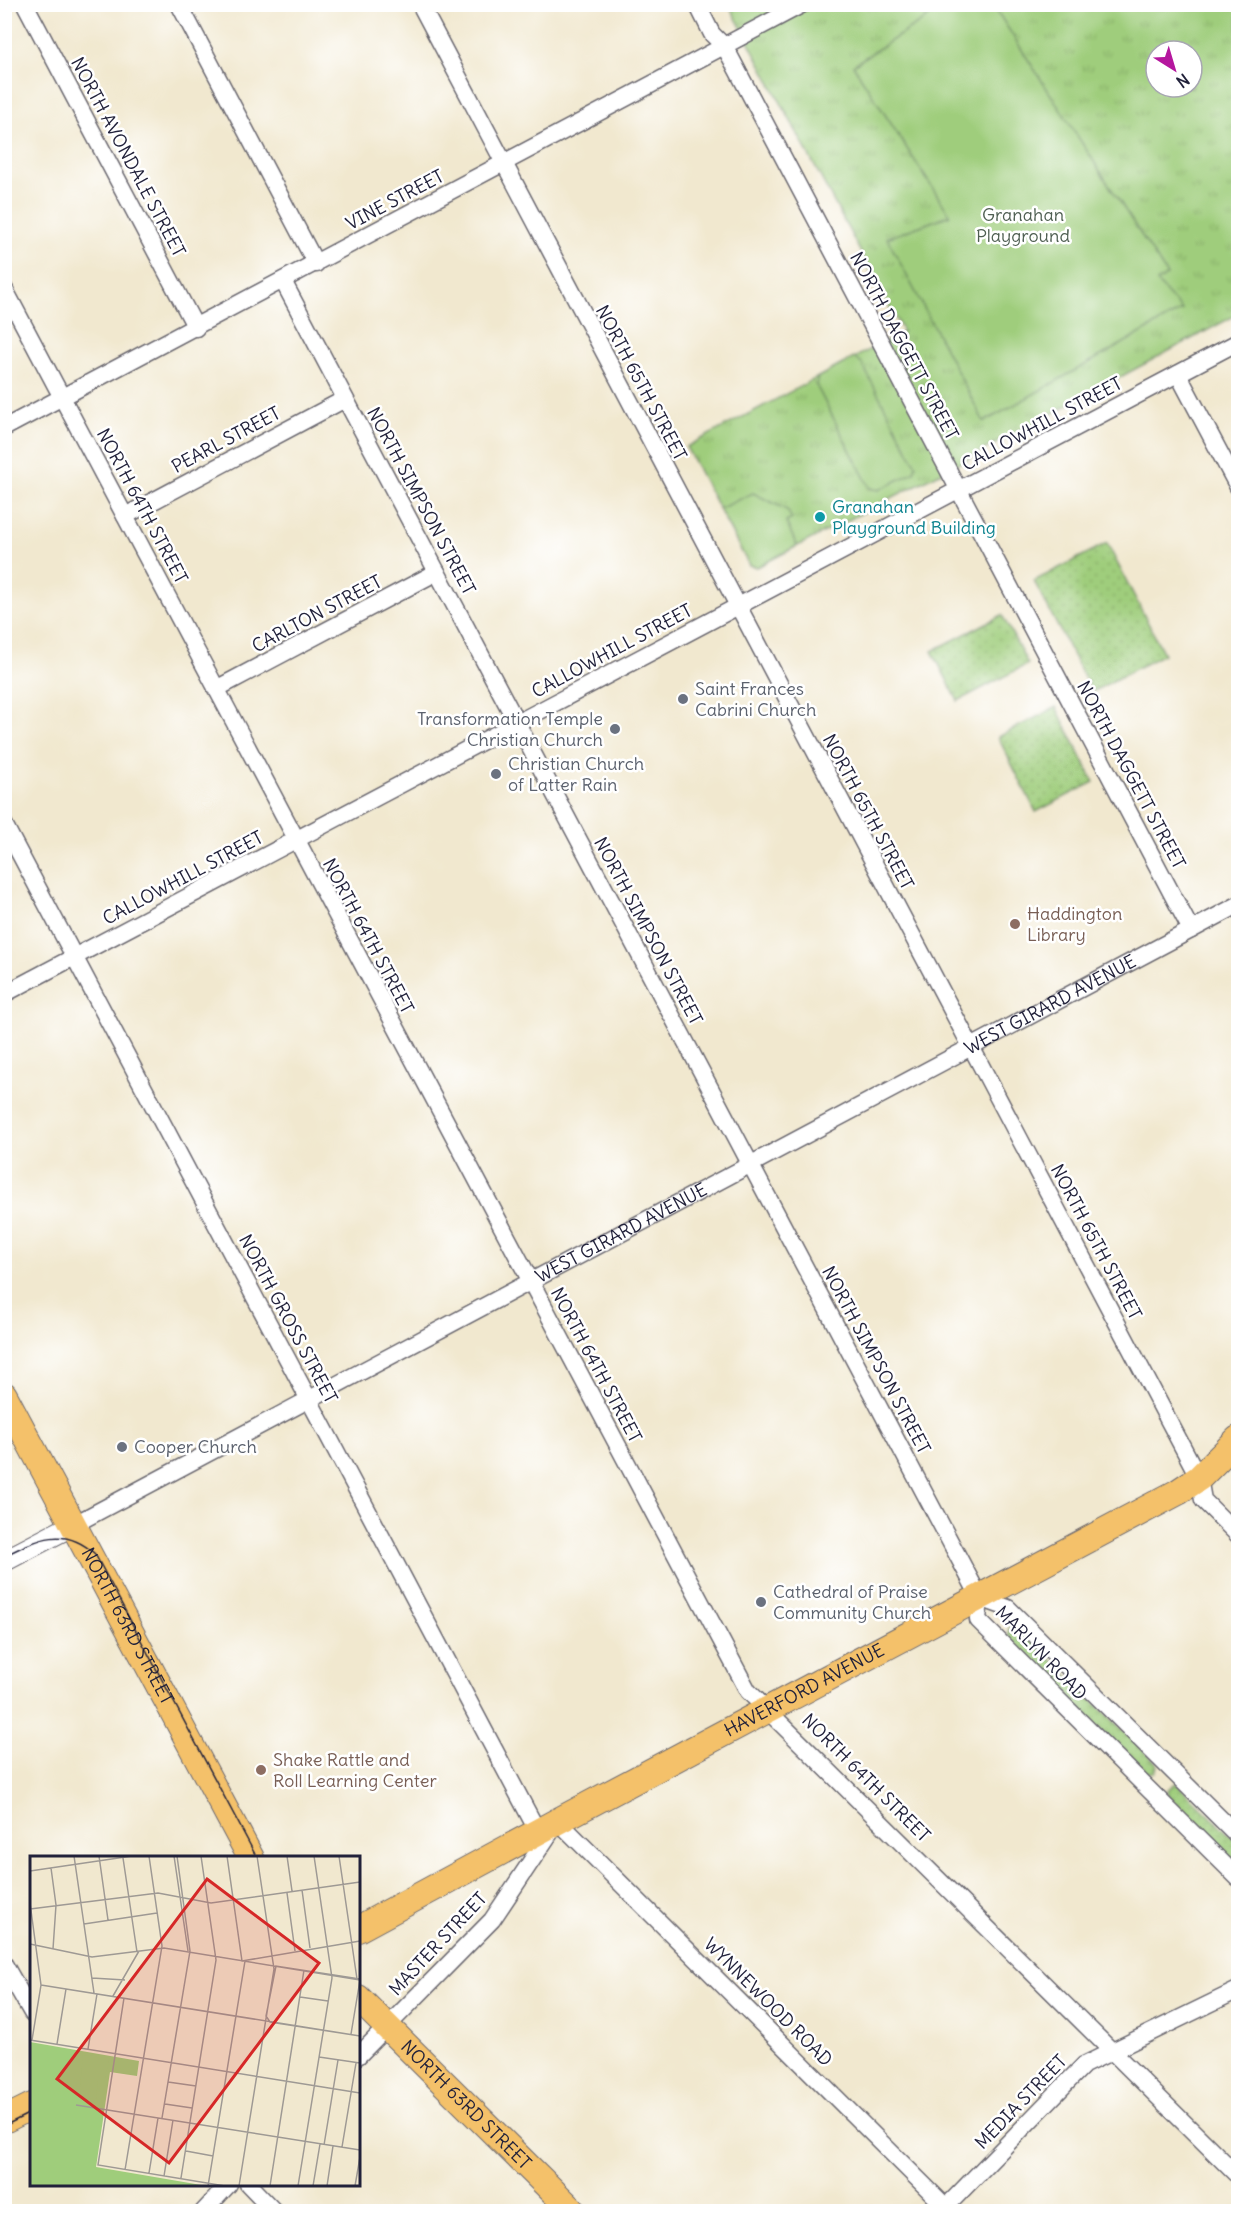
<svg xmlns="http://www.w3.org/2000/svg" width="1243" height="2216" font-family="Delius,sans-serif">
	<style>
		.grass { fill: url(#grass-dots); stroke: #60785b; stroke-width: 1.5 }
		.park { fill: url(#park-tufts); stroke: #60785b; stroke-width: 1.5; fill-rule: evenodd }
		.pitch { fill: #9fcd7b; stroke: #60785b; stroke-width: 1.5 }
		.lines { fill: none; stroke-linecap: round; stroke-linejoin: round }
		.minor-casing { stroke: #6a676f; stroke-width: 19 }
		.tertiary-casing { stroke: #6a676f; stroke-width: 23 }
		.primary-casing { stroke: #6a676f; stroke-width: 28 }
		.minor { stroke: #fff; stroke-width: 16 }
		.tertiary { stroke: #fff; stroke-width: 21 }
		.primary { stroke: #f4c16a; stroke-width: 26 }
		.tram { stroke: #22223b; stroke-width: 1.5 }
		.culture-dot { fill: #0f9aa8; stroke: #fff; stroke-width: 2 }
		.worship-dot { fill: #6b7280; stroke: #fff; stroke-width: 2 }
		.education-dot { fill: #8d6e63; stroke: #fff; stroke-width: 2 }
		.labels { text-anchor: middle; stroke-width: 5; stroke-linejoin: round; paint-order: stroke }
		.street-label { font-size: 18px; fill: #22223b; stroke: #fff }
		.park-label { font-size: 18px; fill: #4e5e51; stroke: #fff }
		.culture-label { font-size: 18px; fill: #0d838f; stroke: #fff; text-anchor: start }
		.worship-label { font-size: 18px; fill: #5b616d; stroke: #fff; text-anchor: start }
		.education-label { font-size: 18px; fill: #785e54; stroke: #fff; text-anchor: start }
		.inset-road { fill: none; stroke: #9e9994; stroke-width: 1.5 }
		.view { fill: #d62828; fill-opacity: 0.15; stroke: #d62828; stroke-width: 3 }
		.inset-edge { fill: none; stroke: #22223b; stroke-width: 3 }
	</style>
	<defs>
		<pattern id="grass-dots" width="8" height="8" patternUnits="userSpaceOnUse" patternTransform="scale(1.5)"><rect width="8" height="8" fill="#9fcd7b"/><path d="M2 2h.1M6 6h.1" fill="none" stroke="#89b06b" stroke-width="1.8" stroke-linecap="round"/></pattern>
		<pattern id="park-tufts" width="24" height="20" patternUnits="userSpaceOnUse" patternTransform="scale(1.5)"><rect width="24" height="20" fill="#9fcd7b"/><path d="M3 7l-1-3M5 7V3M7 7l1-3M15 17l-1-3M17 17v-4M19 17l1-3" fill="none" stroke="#89b06b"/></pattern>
	</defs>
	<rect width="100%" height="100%" fill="#fff"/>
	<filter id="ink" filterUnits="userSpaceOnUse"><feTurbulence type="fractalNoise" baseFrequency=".0167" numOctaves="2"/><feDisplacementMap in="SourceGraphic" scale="12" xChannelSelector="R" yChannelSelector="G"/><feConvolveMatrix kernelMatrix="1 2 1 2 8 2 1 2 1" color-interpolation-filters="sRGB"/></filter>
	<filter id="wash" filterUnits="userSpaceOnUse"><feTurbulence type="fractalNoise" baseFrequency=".008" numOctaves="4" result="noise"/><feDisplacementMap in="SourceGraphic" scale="24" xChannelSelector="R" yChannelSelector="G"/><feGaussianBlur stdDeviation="1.35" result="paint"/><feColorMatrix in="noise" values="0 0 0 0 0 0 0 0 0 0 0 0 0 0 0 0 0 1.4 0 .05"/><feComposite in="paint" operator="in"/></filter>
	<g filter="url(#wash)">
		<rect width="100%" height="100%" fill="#f1e8cf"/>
		<path class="grass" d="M 1107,543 L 1164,654 L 1092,692 L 1034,581 Z
			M 1002,615 L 1028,664 L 958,701 L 932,651 Z
			M 1056,707 L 1094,782 L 1036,812 L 998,737 Z
			M 1016,1625 L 1157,1764 L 1155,1772 L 1144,1773 L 1008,1639 L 1009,1628 Z
			M 1176,1783 L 1238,1843 L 1238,1867 L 1168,1797 L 1167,1790 Z"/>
		<path class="park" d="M 729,5 L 1238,5 L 1238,314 L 965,460 L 757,567 L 749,565 L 686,447 L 903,332 ZM 1156,51 L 1192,51 L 1192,87 L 1156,87 Z"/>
		<path class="pitch" d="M 947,5 L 993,5 L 1167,275 L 1157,282 L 1182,310 L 984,422 L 887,238 L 950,215 L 853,65 Z
			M 854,358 L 861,362 L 916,465 L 914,472 L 879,490 L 870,488 L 816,385 L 818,377 Z
			M 753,493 L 787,510 L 792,519 L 786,522 L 797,546 L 757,567 L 749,565 L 719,509 Z"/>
	</g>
	<g filter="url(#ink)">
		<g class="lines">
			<g class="minor-casing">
				<g id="minor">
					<path d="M 25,4 L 196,328"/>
					<path d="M 179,4 L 316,264"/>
					<path d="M 420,4 L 1199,1478 L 1203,1500 L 1238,1535"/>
					<path d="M 697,4 L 712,34 L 725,47 L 1191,930"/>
					<path d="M 283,281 L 980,1598"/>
					<path d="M 4,288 L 748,1691 L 1238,2176"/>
					<path d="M 1178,374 L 1238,487"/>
					<path d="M 4,428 L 803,4"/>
					<path d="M 125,516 L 345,399"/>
					<path d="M 216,689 L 437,572"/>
					<path d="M 4,824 L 538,1832"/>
					<path d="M 4,994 L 1238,342"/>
					<path id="s1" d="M 73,1525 L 1238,905"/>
					<path d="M 980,1598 L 978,1620 L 1238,1878"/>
					<path d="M 980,1598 L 1008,1608 L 1238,1836"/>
					<path d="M 4,1964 L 32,2013"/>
					<path d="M 358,2056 L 492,1920 L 558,1821 L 951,2212"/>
					<path d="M 248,2184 L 275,2212"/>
					<path d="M 203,2212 L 229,2184"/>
					<path d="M 941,2212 L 1084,2065 L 1238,1990"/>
				</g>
			</g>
			<g class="tertiary-casing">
				<path id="tertiary" d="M 4,1561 L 73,1525"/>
			</g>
			<g class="primary-casing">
				<g id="primary">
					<path id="s2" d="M 4,1395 L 251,1858"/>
					<path id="s3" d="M 358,1929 L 558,1821 L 1178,1492 L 1199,1478 L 1238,1439"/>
					<path id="s4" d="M 358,1998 L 574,2212"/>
					<path d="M 4,2120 L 32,2106"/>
				</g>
			</g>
			<use href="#minor" class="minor"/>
			<use href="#tertiary" class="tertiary"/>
			<use href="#primary" class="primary"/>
			<path class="tram" d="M 4,1556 C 38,1539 64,1525 95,1554 L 257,1858
				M 4,2126 L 32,2112"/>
		</g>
	</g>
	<circle class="culture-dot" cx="820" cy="517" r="6"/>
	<g class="worship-dot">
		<circle cx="683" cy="699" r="6"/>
		<circle cx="615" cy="729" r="6"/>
		<circle cx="496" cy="774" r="6"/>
		<circle cx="122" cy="1447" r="6"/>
		<circle cx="761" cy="1602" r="6"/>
	</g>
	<g class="education-dot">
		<circle cx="1015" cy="924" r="6"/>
		<circle cx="261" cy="1770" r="6"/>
	</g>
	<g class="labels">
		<g class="street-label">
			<text transform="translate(128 157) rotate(62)" y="6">NORTH AVONDALE STREET</text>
			<text transform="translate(395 200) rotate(-28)" y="6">VINE STREET</text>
			<text transform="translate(904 346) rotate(62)" y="6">NORTH DAGGETT STREET</text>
			<text transform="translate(641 383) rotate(62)" y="6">NORTH 65TH STREET</text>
			<text transform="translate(1042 424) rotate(-28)" y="6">CALLOWHILL STREET</text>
			<text transform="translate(226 440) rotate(-28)" y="6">PEARL STREET</text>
			<text transform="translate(421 501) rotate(62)" y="6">NORTH SIMPSON STREET</text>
			<text transform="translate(142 506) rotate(62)" y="6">NORTH 64TH STREET</text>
			<text transform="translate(317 614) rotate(-28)" y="6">CARLTON STREET</text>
			<text transform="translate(612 651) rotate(-28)" y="6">CALLOWHILL STREET</text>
			<text transform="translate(1131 775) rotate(62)" y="6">NORTH DAGGETT STREET</text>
			<text transform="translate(868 812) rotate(62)" y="6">NORTH 65TH STREET</text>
			<text transform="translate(183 878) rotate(-28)" y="6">CALLOWHILL STREET</text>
			<text transform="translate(648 931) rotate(62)" y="6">NORTH SIMPSON STREET</text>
			<text transform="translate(368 936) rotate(62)" y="6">NORTH 64TH STREET</text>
			<text dy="6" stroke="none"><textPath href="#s1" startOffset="1107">WEST GIRARD AVENUE</textPath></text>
			<text dy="6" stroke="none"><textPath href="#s1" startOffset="621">WEST GIRARD AVENUE</textPath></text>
			<text transform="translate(1096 1242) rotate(62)" y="6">NORTH 65TH STREET</text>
			<text transform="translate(288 1319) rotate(62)" y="6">NORTH GROSS STREET</text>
			<text transform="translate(876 1360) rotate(62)" y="6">NORTH SIMPSON STREET</text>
			<text transform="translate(596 1365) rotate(62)" y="6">NORTH 64TH STREET</text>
			<text dy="6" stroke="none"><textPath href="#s2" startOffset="262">NORTH 63RD STREET</textPath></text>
			<text transform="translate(1041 1653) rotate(46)" y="6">MARLYN ROAD</text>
			<text dy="6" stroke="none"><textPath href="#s3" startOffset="506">HAVERFORD AVENUE</textPath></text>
			<text transform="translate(866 1778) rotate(45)" y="6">NORTH 64TH STREET</text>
			<text transform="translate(438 1944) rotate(-47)" y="6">MASTER STREET</text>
			<text transform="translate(768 2002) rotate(45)" y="6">WYNNEWOOD ROAD</text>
			<text transform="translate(1021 2102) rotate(-46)" y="6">MEDIA STREET</text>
			<text dy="6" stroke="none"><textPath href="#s4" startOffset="152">NORTH 63RD STREET</textPath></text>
		</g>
		<g class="park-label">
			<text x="1023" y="221">Granahan<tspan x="1023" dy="21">Playground</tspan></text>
		</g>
		<g class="culture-label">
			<text x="832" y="513">Granahan<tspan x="832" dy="21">Playground Building</tspan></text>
		</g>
		<g class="worship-label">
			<text x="695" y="695">Saint Frances<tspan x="695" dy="21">Cabrini Church</tspan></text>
			<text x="603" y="725" text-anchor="end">Transformation Temple<tspan x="603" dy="21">Christian Church</tspan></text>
			<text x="508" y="770">Christian Church<tspan x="508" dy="21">of Latter Rain</tspan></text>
			<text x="134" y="1453">Cooper Church</text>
			<text x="773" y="1598">Cathedral of Praise<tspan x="773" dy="21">Community Church</tspan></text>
		</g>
		<g class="education-label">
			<text x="1027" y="920">Haddington<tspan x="1027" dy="21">Library</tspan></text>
			<text x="273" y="1766">Shake Rattle and<tspan x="273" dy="21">Roll Learning Center</tspan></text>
		</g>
	</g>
	<g transform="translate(30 1856)">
		<rect width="330" height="330" fill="#f1e8cf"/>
		<path d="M 0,186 L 109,205 L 107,220 L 80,216 L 66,311 L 177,330 L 0,330 Z" fill="#9fcd7b"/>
		<path d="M 53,199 L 79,202 L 75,225 L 68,224 L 66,243 L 49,242 Z" fill="#9fcd7b"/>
		<path class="inset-road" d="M 44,0 L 64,137M 69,0 L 78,64M 144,0 L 158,95M 197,0 L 212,105 L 330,85M 257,0 L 262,35M 309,0 L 327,123M 93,2 L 107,96M 21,12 L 26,49 L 23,93M 0,15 L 102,0M 272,34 L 280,92M 257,37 L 265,95M 0,47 L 11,129 L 2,184M 0,53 L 128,37 L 181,47 L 330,26M 54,68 L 127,57M 0,88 L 62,101 L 134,92 L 330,124M 62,122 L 95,124M 330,123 L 246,110 L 236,160 L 240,166 L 330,180M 11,129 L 330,180M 83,140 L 109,95M 270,141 L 298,145M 94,142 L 68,309 L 195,330M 321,178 L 330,124M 0,184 L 330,237M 27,188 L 36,133M 58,193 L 67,138M 289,201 L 330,207M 138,226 L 166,230M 135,248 L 162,252M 46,249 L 330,294M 132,262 L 160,95 L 147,0M 294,289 L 308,204M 312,291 L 326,207M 156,295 L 183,300M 95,314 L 132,90 L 119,0M 119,317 L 128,262M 134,320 L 143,264M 151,322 L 186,104 L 171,0M 178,330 L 215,105M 209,330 L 244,113 L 227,0M 240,330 L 274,114M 268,330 L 302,122 L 284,0M 283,330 L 290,288M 297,330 L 303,290M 325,330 L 330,301"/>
		<path class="view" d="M 177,23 L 289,107 L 139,307 L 27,223 Z"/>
		<rect width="330" height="330" class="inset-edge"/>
	</g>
	<rect width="1243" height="2216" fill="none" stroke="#fff" stroke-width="24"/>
	<g transform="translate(1174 69) rotate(143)"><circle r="28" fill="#ffffff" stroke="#a7a7b1" stroke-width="1.5"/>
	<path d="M0-4.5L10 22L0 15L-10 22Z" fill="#b5179e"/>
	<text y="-9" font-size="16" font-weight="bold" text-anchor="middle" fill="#22223b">N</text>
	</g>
</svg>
